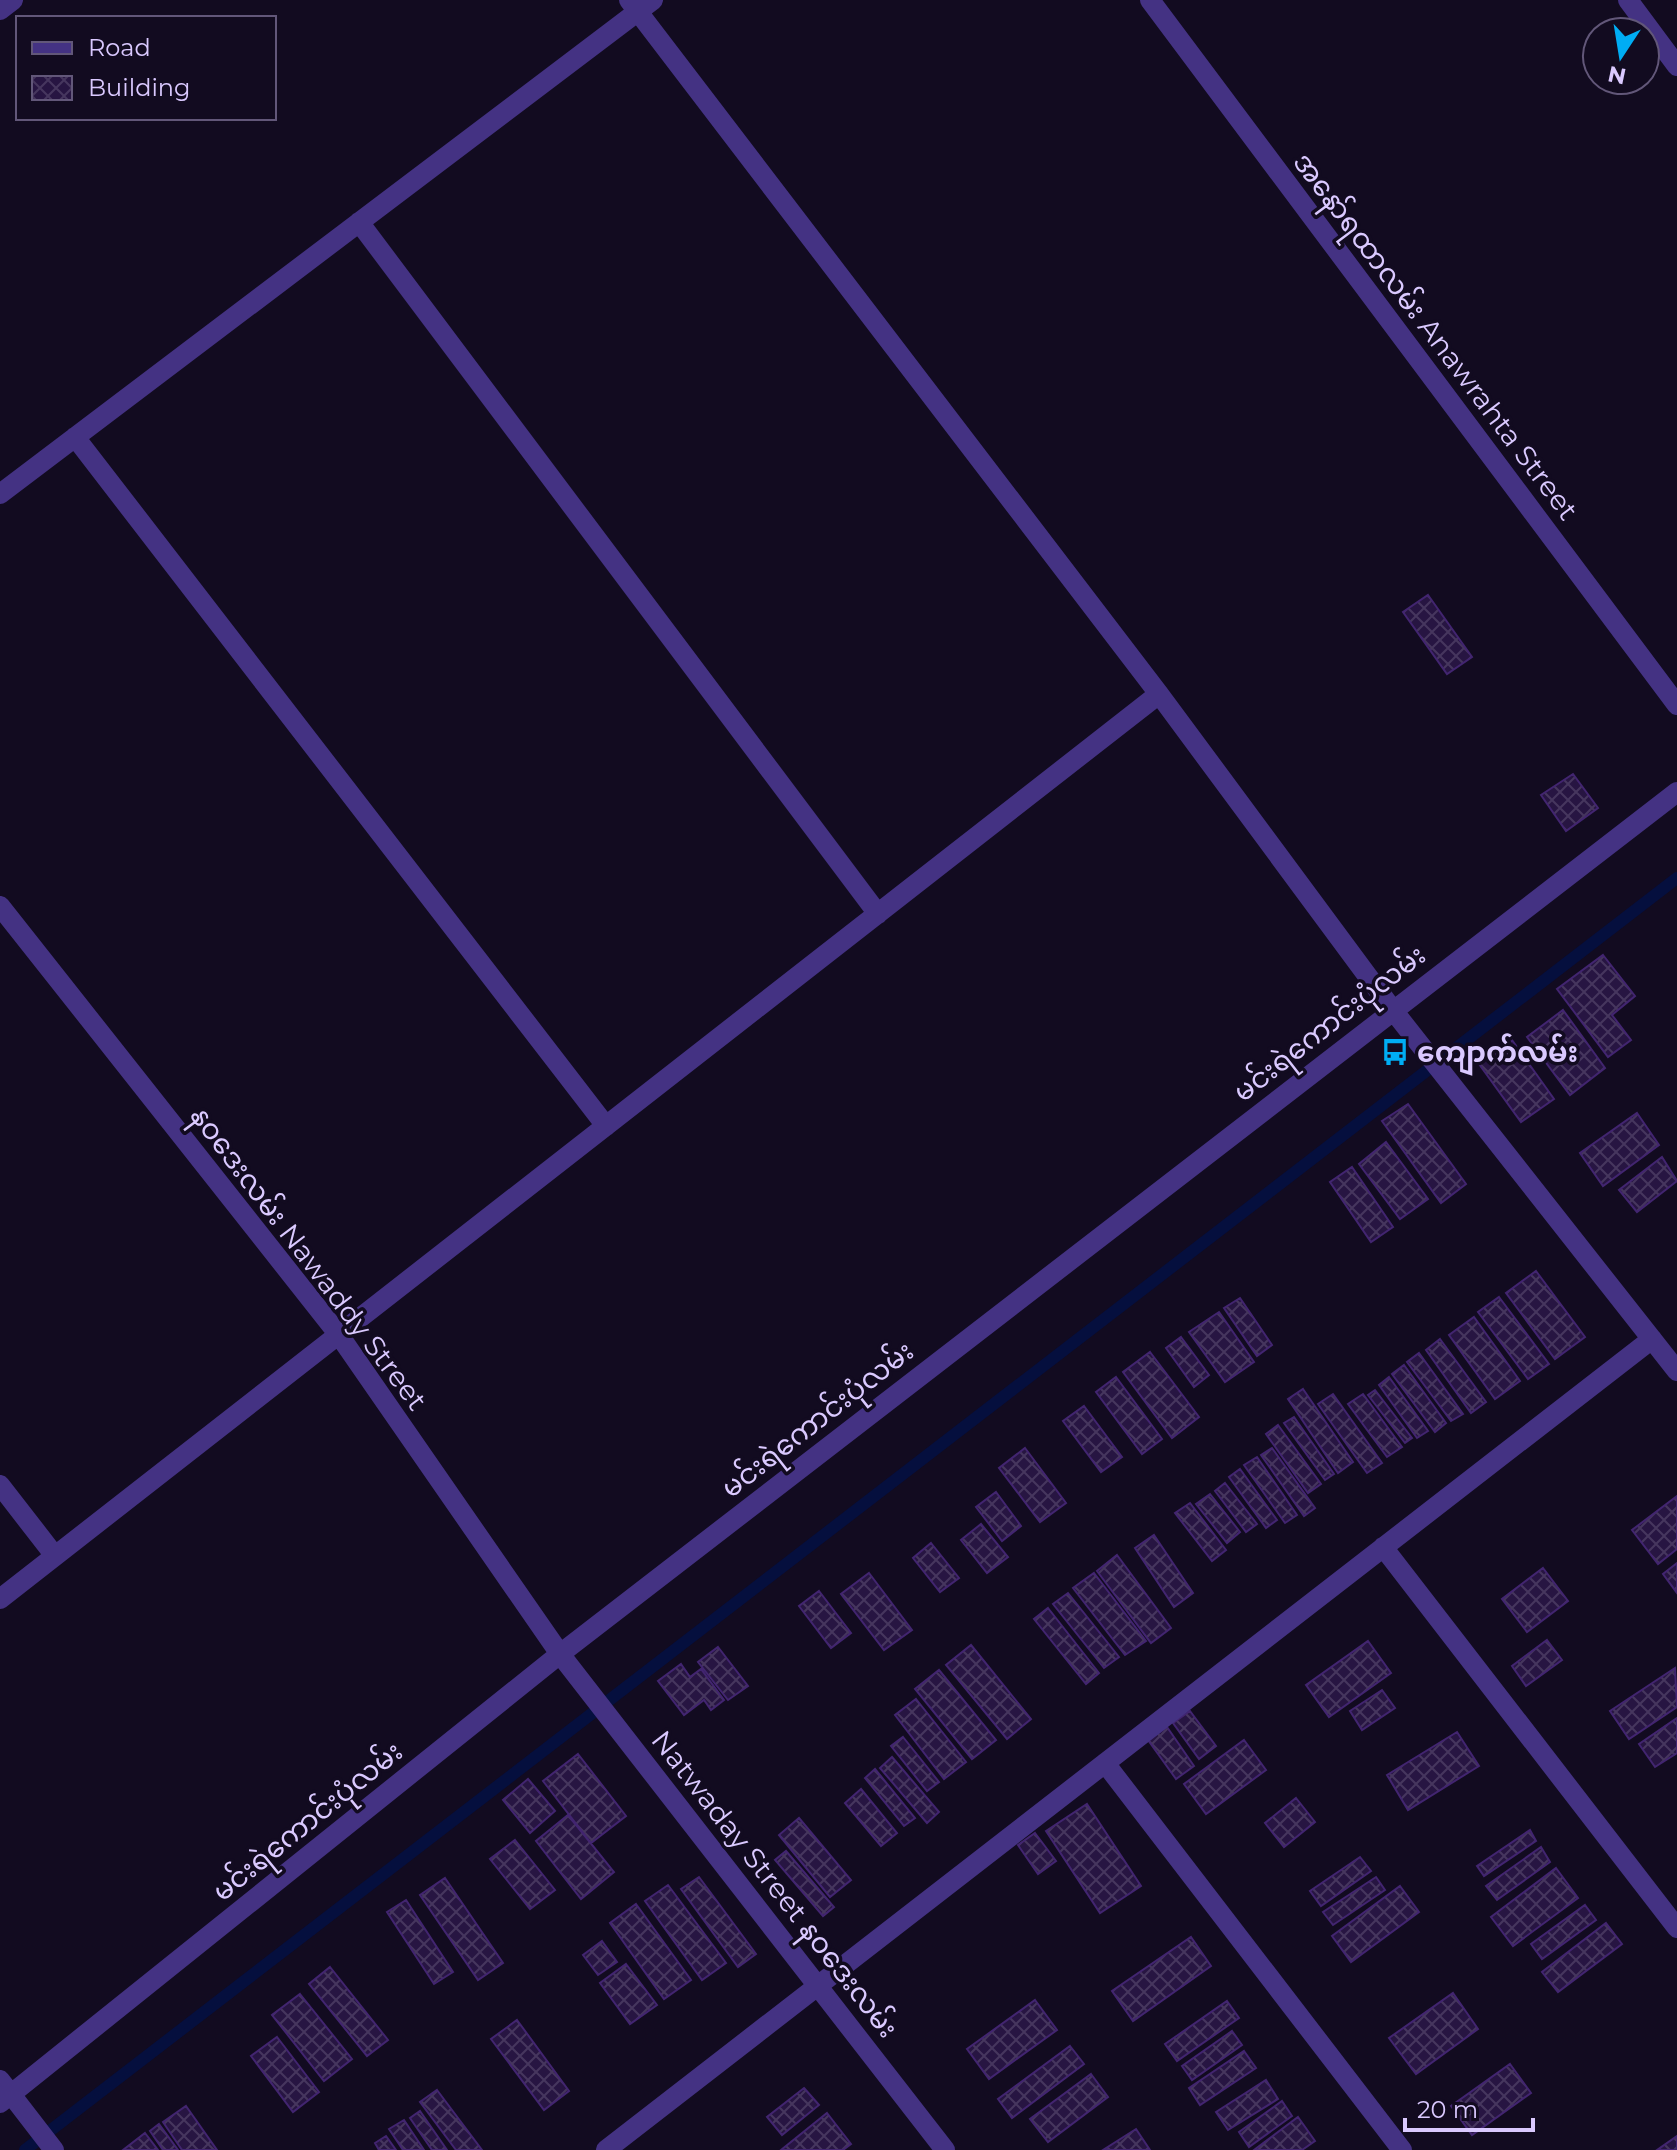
<svg xmlns="http://www.w3.org/2000/svg" width="1677" height="2150" font-family="Montserrat,'Noto Sans Myanmar',sans-serif">
	<style>
		.lines { fill: none; stroke-linecap: round; stroke-linejoin: round }
		.stream { stroke: #050f3e; stroke-width: 12 }
		.building { fill: url(#building-cross-hatch); stroke: #422570; stroke-width: 2 }
		.minor { stroke: #443283; stroke-width: 20 }
		.labels { text-anchor: middle; stroke-width: 7; stroke-linejoin: round; paint-order: stroke }
		.street-label { font-size: 28px; fill: #dac9ff; stroke: #120b20 }
		.poi-label { font-size: 28px; font-weight: bold; fill: #dac9ff; stroke: #120b20; text-anchor: start }
	</style>
	<defs>
		<pattern id="building-cross-hatch" width="8" height="8" patternUnits="userSpaceOnUse" patternTransform="scale(2)"><rect width="8" height="8" fill="#271542"/><path d="M0 0l8 8M0 8l8-8" fill="none" stroke="#46365e"/></pattern>
	</defs>
	<rect width="100%" height="100%" fill="#120b20"/>
	<g class="lines">
		<path class="stream" d="M 25,2150 L 1677,878"/>
	</g>
	<path class="building" d="M 1428,595 L 1472,657 L 1447,674 L 1403,612 Z
		M 1573,774 L 1598,808 L 1566,831 L 1541,795 Z
		M 1603,955 L 1635,996 L 1612,1015 L 1631,1040 L 1608,1057 L 1557,989 Z
		M 1563,1010 L 1605,1068 L 1570,1095 L 1527,1037 Z
		M 1512,1040 L 1554,1099 L 1521,1122 L 1479,1064 Z
		M 1408,1104 L 1466,1184 L 1441,1203 L 1382,1121 Z
		M 1637,1113 L 1659,1145 L 1603,1186 L 1580,1153 Z
		M 1386,1142 L 1428,1199 L 1400,1219 L 1359,1164 Z
		M 1662,1157 L 1677,1181 L 1637,1212 L 1619,1190 Z
		M 1352,1167 L 1393,1227 L 1371,1242 L 1330,1182 Z
		M 1536,1271 L 1585,1337 L 1555,1359 L 1506,1293 Z
		M 1499,1297 L 1549,1364 L 1528,1379 L 1478,1312 Z
		M 1240,1298 L 1272,1345 L 1257,1356 L 1224,1308 Z
		M 1219,1312 L 1254,1362 L 1225,1382 L 1189,1332 Z
		M 1474,1317 L 1520,1381 L 1495,1399 L 1449,1335 Z
		M 1181,1337 L 1209,1375 L 1194,1387 L 1166,1348 Z
		M 1440,1339 L 1486,1402 L 1471,1413 L 1426,1350 Z
		M 1150,1352 L 1199,1417 L 1172,1438 L 1123,1372 Z
		M 1419,1353 L 1463,1414 L 1451,1421 L 1407,1362 Z
		M 1404,1365 L 1446,1423 L 1435,1432 L 1392,1374 Z
		M 1116,1377 L 1162,1439 L 1142,1454 L 1096,1392 Z
		M 1389,1377 L 1428,1431 L 1417,1438 L 1379,1385 Z
		M 1303,1389 L 1353,1462 L 1338,1473 L 1288,1399 Z
		M 1375,1390 L 1412,1438 L 1405,1443 L 1368,1395 Z
		M 1333,1394 L 1382,1463 L 1367,1473 L 1318,1404 Z
		M 1363,1394 L 1402,1447 L 1387,1457 L 1348,1404 Z
		M 1084,1406 L 1122,1457 L 1101,1472 L 1063,1421 Z
		M 1294,1417 L 1334,1474 L 1325,1480 L 1284,1423 Z
		M 1278,1425 L 1321,1484 L 1308,1493 L 1266,1434 Z
		M 1025,1448 L 1066,1503 L 1040,1522 L 999,1468 Z
		M 1272,1448 L 1315,1508 L 1304,1516 L 1261,1455 Z
		M 1257,1457 L 1297,1515 L 1285,1523 L 1244,1465 Z
		M 1240,1469 L 1277,1520 L 1266,1528 L 1229,1477 Z
		M 1225,1483 L 1257,1524 L 1246,1532 L 1215,1491 Z
		M 996,1492 L 1021,1526 L 1002,1541 L 976,1507 Z
		M 1210,1494 L 1240,1532 L 1227,1543 L 1196,1504 Z
		M 1677,1496 L 1677,1549 L 1658,1564 L 1632,1530 Z
		M 1190,1503 L 1226,1550 L 1212,1561 L 1175,1513 Z
		M 981,1524 L 1008,1557 L 987,1573 L 961,1540 Z
		M 1154,1535 L 1193,1593 L 1174,1607 L 1135,1548 Z
		M 931,1543 L 959,1578 L 940,1592 L 913,1558 Z
		M 1117,1555 L 1171,1628 L 1151,1643 L 1097,1571 Z
		M 1677,1563 L 1677,1593 L 1663,1574 Z
		M 1543,1568 L 1568,1601 L 1527,1632 L 1502,1599 Z
		M 869,1573 L 912,1630 L 884,1650 L 841,1594 Z
		M 1094,1573 L 1146,1641 L 1125,1655 L 1073,1588 Z
		M 819,1591 L 851,1633 L 831,1648 L 799,1606 Z
		M 1068,1593 L 1119,1657 L 1104,1668 L 1053,1604 Z
		M 1048,1608 L 1099,1673 L 1086,1684 L 1034,1619 Z
		M 1547,1640 L 1562,1660 L 1526,1686 L 1512,1666 Z
		M 1368,1641 L 1391,1673 L 1329,1717 L 1306,1685 Z
		M 971,1645 L 1031,1719 L 1007,1739 L 946,1665 Z
		M 718,1647 L 748,1686 L 728,1700 L 698,1662 Z
		M 681,1664 L 690,1677 L 701,1669 L 724,1700 L 711,1710 L 704,1700 L 684,1715 L 658,1681 Z
		M 1675,1668 L 1677,1707 L 1629,1739 L 1610,1711 Z
		M 939,1670 L 996,1740 L 972,1759 L 915,1689 Z
		M 1382,1690 L 1395,1708 L 1362,1730 L 1350,1711 Z
		M 916,1699 L 966,1762 L 944,1779 L 895,1715 Z
		M 1190,1711 L 1216,1746 L 1199,1759 L 1173,1723 Z
		M 1677,1718 L 1677,1753 L 1655,1767 L 1639,1744 Z
		M 1167,1727 L 1194,1766 L 1176,1779 L 1148,1740 Z
		M 1457,1732 L 1479,1766 L 1408,1810 L 1387,1775 Z
		M 903,1737 L 939,1782 L 927,1791 L 891,1746 Z
		M 1244,1740 L 1266,1770 L 1206,1814 L 1184,1784 Z
		M 578,1754 L 626,1816 L 591,1843 L 543,1781 Z
		M 892,1757 L 939,1812 L 927,1823 L 880,1768 Z
		M 875,1769 L 915,1818 L 904,1826 L 865,1778 Z
		M 528,1779 L 555,1811 L 530,1833 L 503,1800 Z
		M 861,1789 L 897,1833 L 881,1846 L 845,1803 Z
		M 1296,1798 L 1315,1822 L 1284,1847 L 1265,1823 Z
		M 1087,1804 L 1141,1886 L 1100,1913 L 1046,1831 Z
		M 568,1815 L 614,1872 L 581,1899 L 536,1841 Z
		M 799,1818 L 851,1880 L 830,1897 L 779,1835 Z
		M 1530,1830 L 1536,1841 L 1484,1876 L 1477,1866 Z
		M 1035,1833 L 1056,1861 L 1038,1874 L 1018,1845 Z
		M 515,1840 L 555,1890 L 530,1909 L 490,1859 Z
		M 1541,1847 L 1550,1862 L 1497,1900 L 1486,1886 Z
		M 786,1851 L 834,1907 L 823,1916 L 775,1860 Z
		M 1360,1857 L 1371,1871 L 1321,1906 L 1310,1891 Z
		M 1556,1868 L 1578,1898 L 1513,1946 L 1491,1917 Z
		M 699,1877 L 756,1954 L 738,1967 L 681,1889 Z
		M 1376,1877 L 1385,1890 L 1333,1925 L 1323,1912 Z
		M 445,1878 L 503,1963 L 478,1980 L 420,1895 Z
		M 668,1885 L 726,1963 L 702,1980 L 645,1901 Z
		M 1400,1886 L 1419,1912 L 1351,1962 L 1332,1936 Z
		M 406,1900 L 453,1972 L 434,1984 L 387,1912 Z
		M 636,1904 L 691,1980 L 664,1999 L 610,1923 Z
		M 1585,1905 L 1596,1920 L 1542,1959 L 1531,1944 Z
		M 1606,1923 L 1622,1944 L 1558,1992 L 1542,1972 Z
		M 1191,1937 L 1211,1966 L 1133,2021 L 1112,1991 Z
		M 602,1941 L 617,1962 L 598,1975 L 583,1955 Z
		M 626,1964 L 657,2005 L 630,2024 L 600,1983 Z
		M 330,1967 L 388,2040 L 367,2056 L 309,1984 Z
		M 1453,1993 L 1478,2029 L 1416,2074 L 1389,2038 Z
		M 300,1994 L 352,2059 L 324,2081 L 272,2015 Z
		M 1035,2000 L 1057,2030 L 989,2079 L 967,2049 Z
		M 1227,2001 L 1239,2018 L 1177,2061 L 1165,2044 Z
		M 517,2020 L 569,2091 L 544,2110 L 491,2039 Z
		M 1232,2031 L 1242,2045 L 1192,2080 L 1182,2066 Z
		M 277,2037 L 319,2092 L 293,2112 L 251,2056 Z
		M 1070,2046 L 1084,2064 L 1012,2118 L 998,2099 Z
		M 1244,2051 L 1256,2068 L 1200,2105 L 1189,2088 Z
		M 1510,2064 L 1531,2093 L 1472,2135 L 1451,2106 Z
		M 1091,2074 L 1108,2097 L 1048,2142 L 1030,2119 Z
		M 1266,2080 L 1278,2099 L 1228,2130 L 1216,2112 Z
		M 804,2088 L 819,2105 L 782,2135 L 767,2117 Z
		M 437,2090 L 482,2150 L 456,2150 L 420,2102 Z
		M 1282,2101 L 1292,2116 L 1249,2147 L 1239,2132 Z
		M 186,2106 L 217,2150 L 182,2150 L 163,2122 Z
		M 420,2111 L 447,2150 L 432,2150 L 410,2118 Z
		M 827,2113 L 851,2144 L 843,2150 L 781,2150 Z
		M 1298,2117 L 1315,2141 L 1302,2150 L 1254,2150 Z
		M 404,2120 L 424,2150 L 403,2150 L 389,2129 Z
		M 159,2124 L 178,2150 L 163,2150 L 150,2131 Z
		M 1136,2129 L 1150,2150 L 1103,2150 Z
		M 145,2133 L 158,2150 L 123,2150 Z
		M 386,2136 L 396,2150 L 379,2150 L 375,2143 Z
		M 1677,2136 L 1677,2150 L 1657,2150 Z"/>
	<g class="lines">
		<path class="minor" d="M 629,0 L 1159,694 L 1392,1009 L 1677,1371
			M 1150,0 L 1677,705
			M 1628,0 L 1677,66
			M 0,10 L 13,0
			M 359,222 L 878,914
			M 75,437 L 606,1126
			M 0,494 L 653,0
			M 0,906 L 339,1335 L 560,1654 L 945,2150
			M 0,1485 L 55,1556
			M 1383,1547 L 1677,1928
			M 0,1599 L 1159,694
			M 1105,1763 L 1402,2150
			M 0,2080 L 54,2150
			M 0,2103 L 560,1654 L 1677,792
			M 606,2150 L 1652,1339"/>
	</g>
	<defs>
		<g id="bus-bare" transform="scale(2.16)"><path d="M-5-6H5V4H4V6H2V4H-2V6H-4V4H-5ZM-3.5-4V0h7V-4ZM-3.5 1.2v1.5H-2V1.2ZM2 1.2v1.5H3.5V1.2Z" fill="#00adf4" stroke="#120b20" stroke-width="2.5" paint-order="stroke"/></g>
	</defs>
	<g fill-rule="evenodd">
		<use href="#bus-bare" x="1395" y="1052"/>
	</g>
	<g class="labels">
		<g class="street-label">
			<text transform="translate(1436 336) rotate(53)" y="10">အနော်ရထာလမ်း Anawrahta Street</text>
			<text transform="translate(1329 1023) rotate(-38)" y="10">မင်းရဲကောင်းပုံလမ်း</text>
			<text transform="translate(309 1258) rotate(53)" y="10">နဝဒေးလမ်း Nawaddy Street</text>
			<text transform="translate(817 1419) rotate(-38)" y="10">မင်းရဲကောင်းပုံလမ်း</text>
			<text transform="translate(307 1821) rotate(-39)" y="10">မင်းရဲကောင်းပုံလမ်း</text>
			<text transform="translate(775 1884) rotate(52)" y="10">Natwaday Street နဝဒေးလမ်း</text>
		</g>
		<g class="poi-label">
			<text x="1417" y="1062">ကျောက်လမ်း</text>
		</g>
	</g>
	<rect x="16" y="16" width="260" height="104" fill="#120b20" stroke="#625779" stroke-width="2"/>
	<rect x="32" y="42" width="40" height="12" fill="#443283" stroke="#625779" stroke-width="2"/>
	<text x="88" y="56" font-size="24" fill="#dac9ff">Road</text>
	<rect x="32" y="76" width="40" height="24" fill="url(#building-cross-hatch)" stroke="#625779" stroke-width="2"/>
	<text x="88" y="96" font-size="24" fill="#dac9ff">Building</text>
	<g transform="translate(1621 56) rotate(192)"><circle r="38" fill="#120b20" stroke="#625779" stroke-width="2"/>
	<path d="M0-6L14 30L0 20L-14 30Z" fill="#00adf4"/>
	<text y="-12" font-size="22" font-weight="bold" text-anchor="middle" fill="#dac9ff">N</text>
	</g>
	<path d="M1405 2118v12h128v-12" fill="none" stroke="#dac9ff" stroke-width="4"/>
	<text x="1417" y="2118" font-size="24" fill="#dac9ff" stroke="#120b20" stroke-width="6" paint-order="stroke">20 m</text>
</svg>
